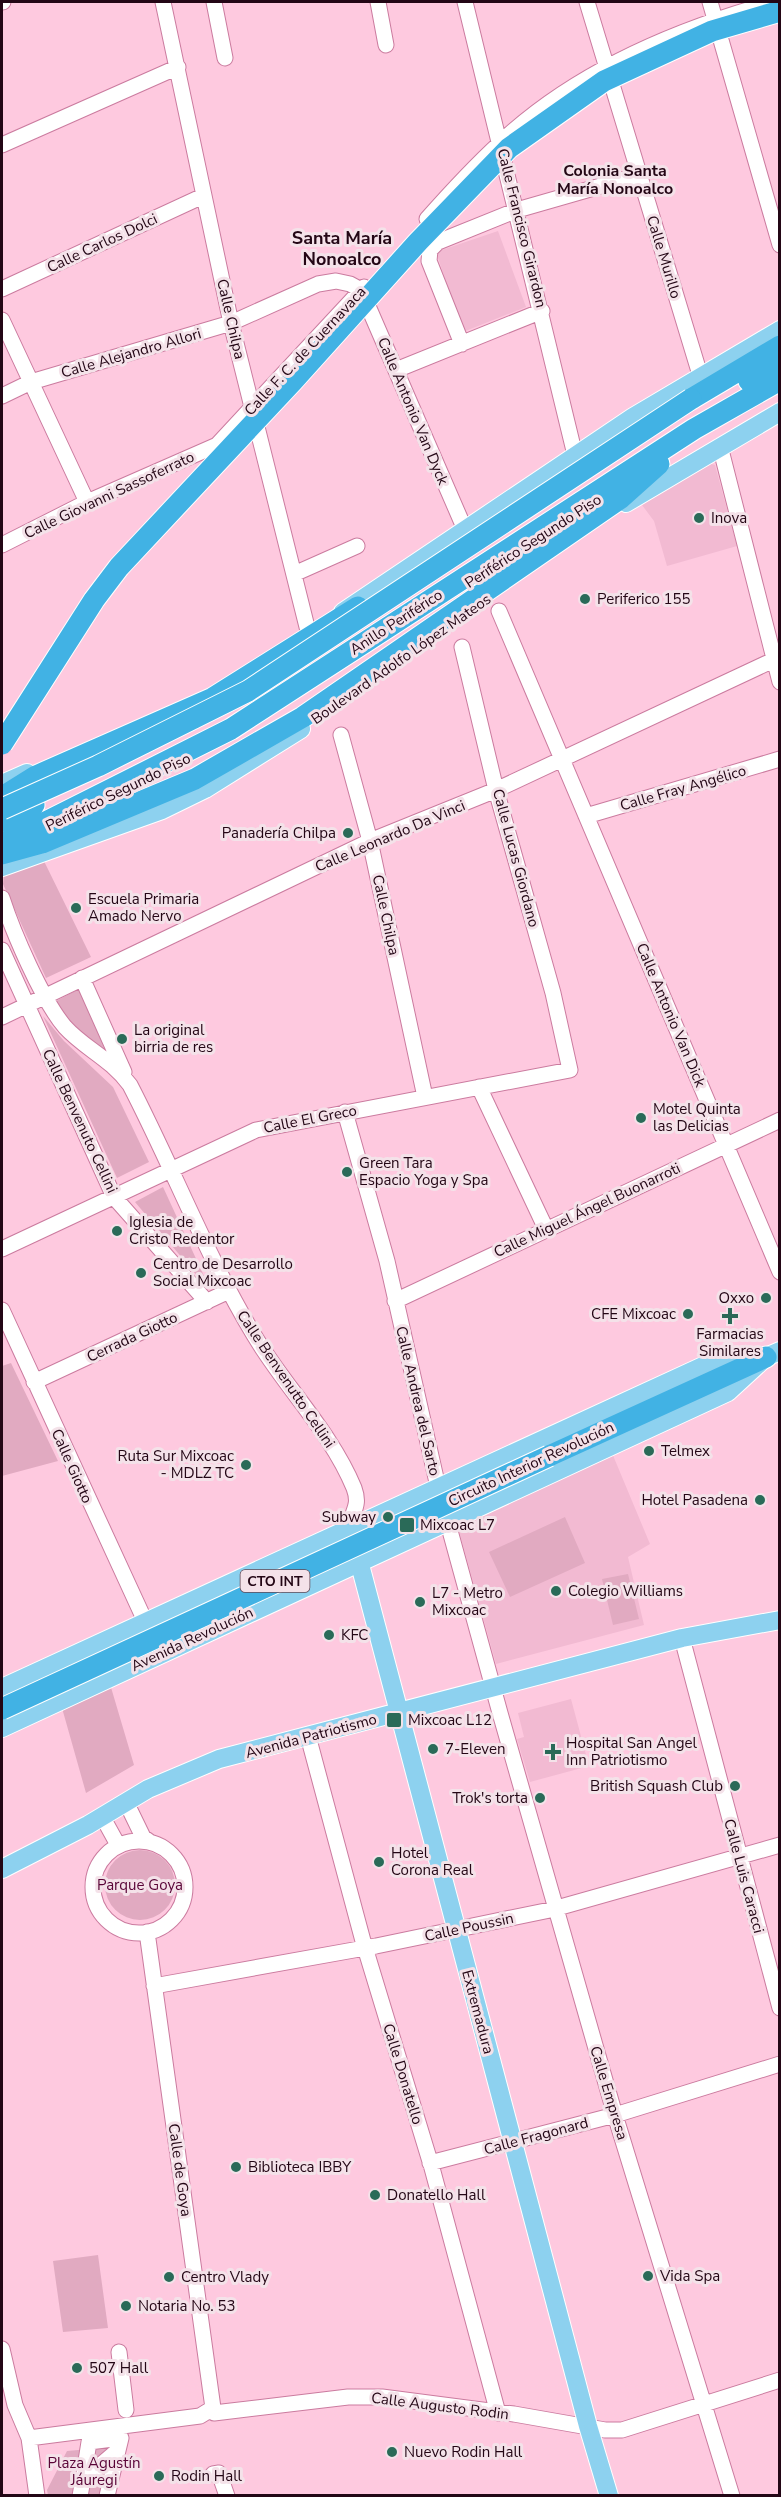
<svg xmlns="http://www.w3.org/2000/svg" width="781" height="2497" font-family="'Nunito Sans',sans-serif">
	<style>
		.built { fill: #f2bad2 }
		.green { fill: #e1aac1 }
		.lines { fill: none; stroke-linecap: round; stroke-linejoin: round }
		.minor-casing { stroke: #cb7b9f; stroke-width: 17 }
		.major-casing { stroke: #fff; stroke-width: 20 }
		.highway-casing { stroke: #fff; stroke-width: 23 }
		.minor { stroke: #fff; stroke-width: 15 }
		.major { stroke: #8dd1ef; stroke-width: 18 }
		.highway { stroke: #41b2e4; stroke-width: 21 }
		.highway-bridge-casing { stroke: #fff; stroke-width: 23; stroke-linecap: butt }
		.highway-bridge { stroke: #41b2e4; stroke-width: 21 }
		.poi-dot { fill: #2a6a58; stroke: #f4e2e9; stroke-width: 2 }
		.labels { text-anchor: middle; stroke-width: 6; stroke-linejoin: round; paint-order: stroke }
		.shield { fill: #f4e2e9; stroke: #624855; stroke-width: 1.5 }
		.shield-label { font-size: 14px; font-weight: bold; fill: #230615 }
		.street-label { font-size: 15px; fill: #230615; stroke: #f4e2e9 }
		.poi-label { font-size: 15px; fill: #230615; stroke: #f4e2e9; text-anchor: start }
		.park-label { font-size: 15px; fill: #590437; stroke: #f4e2e9 }
		.neighbourhood-label { font-size: 16px; font-weight: bold; fill: #230615; stroke: #f4e2e9 }
		.quarter-label { font-size: 18px; font-weight: bold; fill: #230615; stroke: #f4e2e9 }
	</style>
	<rect width="100%" height="100%" fill="#fec9df"/>
	<path class="built" d="M 498,231 L 526,307 L 463,332 L 436,252 Z
		M 705,462 L 715,465 L 737,546 L 667,566 L 654,521 L 639,501 Z
		M 612,1453 L 650,1544 L 628,1557 L 644,1625 L 496,1664 L 457,1524 Z
		M 571,1699 L 589,1766 L 530,1782 L 517,1739 L 524,1737 L 518,1713 Z"/>
	<path class="green" d="M 42,857 L 91,957 L 46,978 L 3,884 L 4,875 Z
		M 79,989 L 109,1059 L 70,1023 L 56,1001 Z
		M 43,1016 L 64,1041 L 113,1087 L 149,1162 L 117,1178 Z
		M 163,1187 L 204,1276 L 199,1278 L 135,1202 Z
		M 11,1363 L 58,1461 L 2,1476 L 2,1366 Z
		M 565,1517 L 585,1563 L 510,1597 L 489,1552 Z
		M 628,1574 L 639,1619 L 613,1625 L 602,1579 Z
		M 110,1684 L 134,1765 L 86,1793 L 62,1708 Z
		M105 1885a35 35 0 1 1 70 0a35 35 0 1 1-70 0Z
		M 98,2255 L 108,2328 L 63,2332 L 53,2261 Z
		M 124,2446 L 113,2495 L 48,2495 L 47,2490 L 67,2451 Z"/>
	<g class="lines">
		<g class="minor-casing">
			<path id="minor" d="M 2,2 L 3,2
				M 163,2 L 231,323 L 309,635
				M 214,2 L 225,58
				M 378,2 L 386,45
				M 465,2 L 575,455
				M 587,2 L 701,378
				M 710,2 L 780,245
				M 2,145 L 178,67
				M 427,219 C 450,193 474,167 500,143 C 575,72 677,29 775,2
				M 2,289 L 203,196
				M 2,320 L 87,502
				M 462,344 L 429,261 L 430,250 L 438,242 L 517,210 L 639,175
				M 396,370 L 542,311
				M 2,396 L 31,382 L 231,323 L 318,284 L 336,281 L 350,284 L 361,290 L 466,532
				M 720,446 L 780,682
				M 2,545 L 87,502 L 217,445 L 364,287
				M 294,574 L 357,546
				M 499,611 L 780,1272
				M 341,735 L 370,841 L 425,1097
				M 586,816 L 780,759
				M 2,898 C 13,932 42,1000 65,1027 C 85,1049 110,1058 130,1085 C 173,1168 206,1255 254,1335 C 285,1387 331,1432 354,1488 C 361,1507 351,1511 350,1527
				M 2,950 L 114,1197 L 207,1302
				M 82,978 L 124,1072
				M 2,1017 L 370,841 L 496,790 L 780,657
				M 479,1087 L 546,1229
				M 345,1112 L 387,1261 L 438,1487 L 500,1713 L 615,2115 L 732,2496
				M 2,1249 L 256,1130 L 570,1070 L 553,993 L 496,790 L 462,647
				M 395,1301 L 780,1120
				M 2,1310 L 145,1621
				M 34,1382 L 229,1291
				M 682,1638 L 780,2008
				M 308,1736 L 363,1941 L 432,2168 L 498,2413
				M 126,1802 L 143,1837 L 150,1842
				M 102,1816 L 118,1845
				M93 1887a46 46 0 1 1 92 0a46 46 0 1 1-92 0Z
				M 147,1932 L 213,2408
				M 154,1986 L 376,1946 L 550,1910 L 780,1845
				M 430,2163 L 615,2115 L 780,2064
				M 2,2349 L 15,2405 L 29,2438 L 37,2496
				M 119,2352 L 126,2410
				M 213,2408 L 214,2413 L 348,2397 L 382,2397 L 514,2414 L 605,2430 L 622,2430 L 780,2380
				M 29,2438 L 200,2416 L 213,2408
				M 213,2474 L 219,2473 L 227,2496
				M 83,2480 L 89,2442 L 121,2438 L 107,2496
				M 80,2496 L 83,2480 L 117,2451"/>
		</g>
		<g class="major-casing">
			<path id="major" d="M 626,503 L 780,412
				M 343,612 L 633,417 L 780,330
				M 2,784 L 27,773
				M 2,867 L 162,810 L 205,789 L 301,729
				M 350,1527 L 588,2426 L 609,2496
				M 2,1688 L 714,1361 L 759,1357
				M 2,1728 L 728,1392 L 766,1357 L 780,1351
				M 2,1869 L 88,1825 L 148,1789 L 219,1759 L 682,1638 L 780,1620"/>
		</g>
		<g class="highway-casing">
			<path id="highway" d="M 749,381 L 780,363
				M 691,399 L 780,346
				M 2,797 L 36,776 L 213,698 L 358,607
				M 2,821 L 34,805
				M 2,844 L 231,729 L 694,429 L 780,380
				M 2,854 L 42,843 L 195,779 L 303,717 L 621,498 L 659,464
				M 549,1456 L 766,1357"/>
		</g>
		<use href="#minor" class="minor"/>
		<use href="#major" class="major"/>
		<use href="#highway" class="highway"/>
		<g class="highway-bridge-casing">
			<path id="highway-bridge" d="M 2,744 L 94,600 L 119,567 L 293,381 L 418,242 L 509,148 L 604,81 L 712,31 L 780,11
				M 2,809 L 98,766 L 248,691 L 691,399
				M 2,1709 L 549,1456"/>
		</g>
		<use href="#highway-bridge" class="highway-bridge"/>
	</g>
	<g class="poi-dot">
		<circle cx="699" cy="518" r="6"/>
		<circle cx="585" cy="599" r="6"/>
		<circle cx="348" cy="833" r="6"/>
		<circle cx="76" cy="908" r="6"/>
		<circle cx="122" cy="1039" r="6"/>
		<circle cx="641" cy="1118" r="6"/>
		<circle cx="347" cy="1172" r="6"/>
		<circle cx="117" cy="1231" r="6"/>
		<circle cx="141" cy="1273" r="6"/>
		<circle cx="766" cy="1298" r="6"/>
		<circle cx="688" cy="1314" r="6"/>
		<path d="M727 1307h6v6h6v6h-6v6h-6v-6h-6v-6h6z"/>
		<circle cx="649" cy="1451" r="6"/>
		<circle cx="246" cy="1465" r="6"/>
		<circle cx="760" cy="1500" r="6"/>
		<circle cx="388" cy="1517" r="6"/>
		<rect x="399" y="1517" width="16" height="16" rx="3"/>
		<circle cx="556" cy="1591" r="6"/>
		<circle cx="420" cy="1602" r="6"/>
		<circle cx="329" cy="1635" r="6"/>
		<rect x="386" y="1712" width="16" height="16" rx="3"/>
		<circle cx="433" cy="1749" r="6"/>
		<path d="M550 1743h6v6h6v6h-6v6h-6v-6h-6v-6h6z"/>
		<circle cx="735" cy="1786" r="6"/>
		<circle cx="540" cy="1798" r="6"/>
		<circle cx="379" cy="1862" r="6"/>
		<circle cx="236" cy="2167" r="6"/>
		<circle cx="375" cy="2195" r="6"/>
		<circle cx="648" cy="2276" r="6"/>
		<circle cx="169" cy="2277" r="6"/>
		<circle cx="126" cy="2306" r="6"/>
		<circle cx="77" cy="2368" r="6"/>
		<circle cx="392" cy="2452" r="6"/>
		<circle cx="159" cy="2476" r="6"/>
	</g>
	<g class="labels">
		<rect class="shield" x="240.5" y="1570" width="69" height="22" rx="4.5"/>
		<g class="shield-label">
			<text x="275" y="1586">CTO INT</text>
		</g>
		<g class="street-label">
			<text transform="translate(522 228) rotate(76)" y="5">Calle Francisco Girardon</text>
			<text transform="translate(102 243) rotate(-25)" y="5">Calle Carlos Dolci</text>
			<text transform="translate(664 257) rotate(73)" y="5">Calle Murillo</text>
			<text transform="translate(231 319) rotate(77)" y="5">Calle Chilpa</text>
			<text transform="translate(305 351) rotate(-47)" y="5">Calle F. C. de Cuernavaca</text>
			<text transform="translate(131 353) rotate(-16)" y="5">Calle Alejandro Allori</text>
			<text transform="translate(413 411) rotate(67)" y="5">Calle Antonio Van Dyck</text>
			<text transform="translate(109 495) rotate(-25)" y="5">Calle Giovanni Sassoferrato</text>
			<text transform="translate(533 541) rotate(-33)" y="5">Periférico Segundo Piso</text>
			<text transform="translate(396 622) rotate(-33)" y="5">Anillo Periférico</text>
			<text transform="translate(401 659) rotate(-35)" y="5">Boulevard Adolfo López Mateos</text>
			<text transform="translate(683 788) rotate(-16)" y="5">Calle Fray Angélico</text>
			<text transform="translate(118 792) rotate(-26)" y="5">Periférico Segundo Piso</text>
			<text transform="translate(390 836) rotate(-23)" y="5">Calle Leonardo Da Vinci</text>
			<text transform="translate(516 858) rotate(75)" y="5">Calle Lucas Giordano</text>
			<text transform="translate(386 915) rotate(78)" y="5">Calle Chilpa</text>
			<text transform="translate(671 1015) rotate(67)" y="5">Calle Antonio Van Dick</text>
			<text transform="translate(310 1119) rotate(-11)" y="5">Calle El Greco</text>
			<text transform="translate(80 1121) rotate(65)" y="5">Calle Benvenuto Cellini</text>
			<text transform="translate(587 1210) rotate(-25)" y="5">Calle Miguel Ángel Buonarroti</text>
			<text transform="translate(132 1337) rotate(-25)" y="5">Cerrada Giotto</text>
			<text transform="translate(286 1379) rotate(56)" y="5">Calle Benvenutto Cellini</text>
			<text transform="translate(418 1401) rotate(77)" y="5">Calle Andrea del Sarto</text>
			<text transform="translate(531 1464) rotate(-25)" y="5">Circuito Interior Revolución</text>
			<text transform="translate(72 1466) rotate(66)" y="5">Calle Giotto</text>
			<text transform="translate(192 1639) rotate(-25)" y="5">Avenida Revolución</text>
			<text transform="translate(311 1736) rotate(-15)" y="5">Avenida Patriotismo</text>
			<text transform="translate(744 1876) rotate(75)" y="5">Calle Luis Caracci</text>
			<text transform="translate(469 1927) rotate(-12)" y="5">Calle Poussin</text>
			<text transform="translate(478 2012) rotate(75)" y="5">Extremadura</text>
			<text transform="translate(403 2074) rotate(73)" y="5">Calle Donatello</text>
			<text transform="translate(609 2093) rotate(73)" y="5">Calle Empresa</text>
			<text transform="translate(536 2136) rotate(-15)" y="5">Calle Fragonard</text>
			<text transform="translate(180 2170) rotate(82)" y="5">Calle de Goya</text>
			<text transform="translate(440 2406) rotate(7)" y="5">Calle Augusto Rodin</text>
		</g>
		<g class="poi-label">
			<text x="711" y="523">Inova</text>
			<text x="597" y="604">Periferico 155</text>
			<text x="336" y="838" text-anchor="end">Panadería Chilpa</text>
			<text x="88" y="904">Escuela Primaria<tspan x="88" dy="17">Amado Nervo</tspan></text>
			<text x="134" y="1035">La original<tspan x="134" dy="17">birria de res</tspan></text>
			<text x="653" y="1114">Motel Quinta<tspan x="653" dy="17">las Delicias</tspan></text>
			<text x="359" y="1168">Green Tara<tspan x="359" dy="17">Espacio Yoga y Spa</tspan></text>
			<text x="129" y="1227">Iglesia de<tspan x="129" dy="17">Cristo Redentor</tspan></text>
			<text x="153" y="1269">Centro de Desarrollo<tspan x="153" dy="17">Social Mixcoac</tspan></text>
			<text x="754" y="1303" text-anchor="end">Oxxo</text>
			<text x="676" y="1319" text-anchor="end">CFE Mixcoac</text>
			<text x="730" y="1339" text-anchor="middle">Farmacias<tspan x="730" dy="17">Similares</tspan></text>
			<text x="661" y="1456">Telmex</text>
			<text x="234" y="1461" text-anchor="end">Ruta Sur Mixcoac<tspan x="234" dy="17">- MDLZ TC</tspan></text>
			<text x="748" y="1505" text-anchor="end">Hotel Pasadena</text>
			<text x="376" y="1522" text-anchor="end">Subway</text>
			<text x="420" y="1530">Mixcoac L7</text>
			<text x="568" y="1596">Colegio Williams</text>
			<text x="432" y="1598">L7 - Metro<tspan x="432" dy="17">Mixcoac</tspan></text>
			<text x="341" y="1640">KFC</text>
			<text x="408" y="1725">Mixcoac L12</text>
			<text x="566" y="1748">Hospital San Angel<tspan x="566" dy="17">Inn Patriotismo</tspan></text>
			<text x="445" y="1754">7-Eleven</text>
			<text x="723" y="1791" text-anchor="end">British Squash Club</text>
			<text x="528" y="1803" text-anchor="end">Trok's torta</text>
			<text x="391" y="1858">Hotel<tspan x="391" dy="17">Corona Real</tspan></text>
			<text x="248" y="2172">Biblioteca IBBY</text>
			<text x="387" y="2200">Donatello Hall</text>
			<text x="660" y="2281">Vida Spa</text>
			<text x="181" y="2282">Centro Vlady</text>
			<text x="138" y="2311">Notaria No. 53</text>
			<text x="89" y="2373">507 Hall</text>
			<text x="404" y="2457">Nuevo Rodin Hall</text>
			<text x="171" y="2481">Rodin Hall</text>
		</g>
		<g class="park-label">
			<text x="140" y="1890">Parque Goya</text>
			<text x="94" y="2468">Plaza Agustín<tspan x="94" dy="17">Jáuregi</tspan></text>
		</g>
		<g class="neighbourhood-label">
			<text x="615" y="176">Colonia Santa<tspan x="615" dy="18">María Nonoalco</tspan></text>
		</g>
		<g class="quarter-label">
			<text x="342" y="244">Santa María<tspan x="342" dy="21">Nonoalco</tspan></text>
		</g>
	</g>
	<rect width="781" height="2497" fill="none" stroke="#230615" stroke-width="6"/>
</svg>
